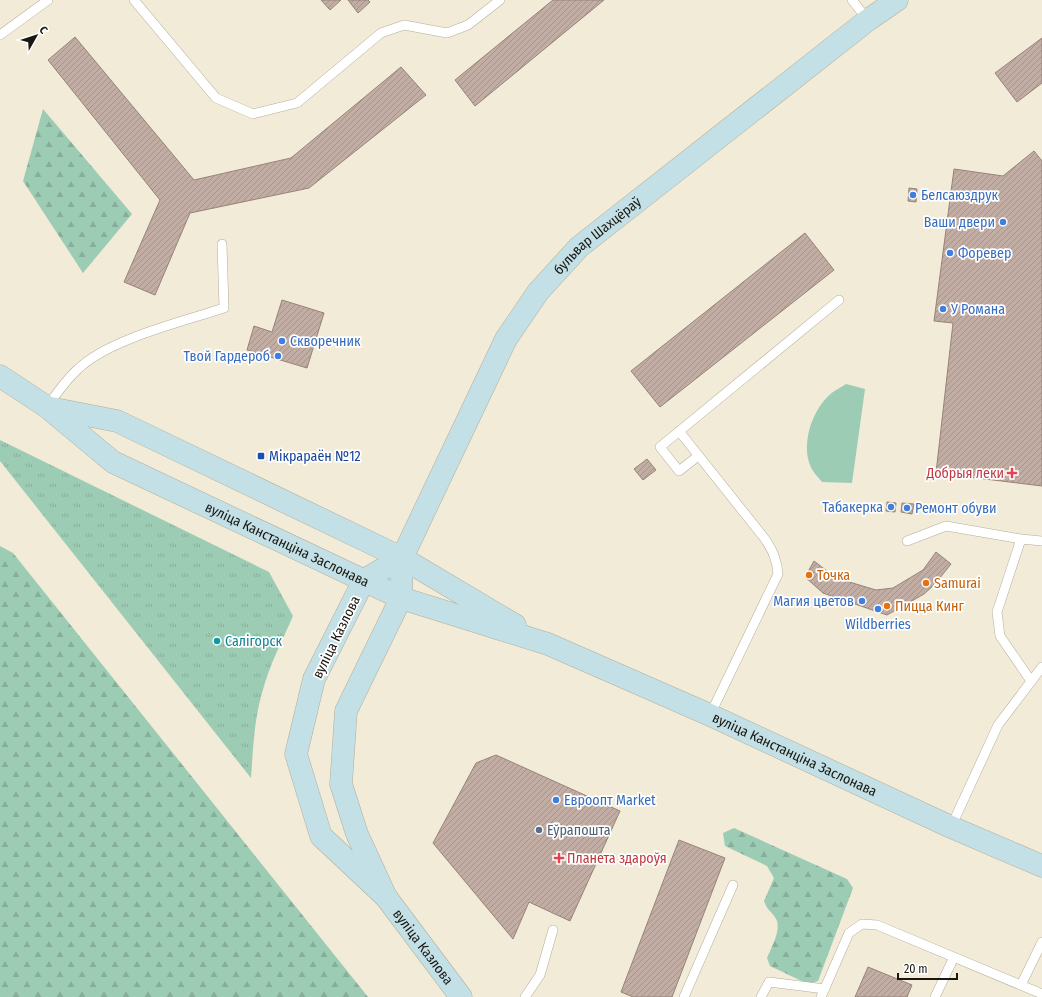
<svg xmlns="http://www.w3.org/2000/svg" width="1042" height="997" font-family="'Fira Sans Condensed',sans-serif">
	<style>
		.grass { fill: url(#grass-tufts) }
		.forest { fill: url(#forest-firs) }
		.park { fill: #9dccb4 }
		.building { fill: url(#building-hatch); stroke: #96837a }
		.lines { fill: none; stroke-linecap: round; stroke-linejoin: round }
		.lane-casing { stroke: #b3ae9b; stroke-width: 10 }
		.secondary-casing { stroke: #b3ae9b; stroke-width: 23 }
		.lane { stroke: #fff; stroke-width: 9 }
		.secondary { stroke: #c3e0e7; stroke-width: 22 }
		.shop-dot { fill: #3f7fe0; stroke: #fff; stroke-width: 1.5 }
		.transit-dot { fill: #1a4fb4; stroke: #fff; stroke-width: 1.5 }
		.health-dot { fill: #e0444e; stroke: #fff; stroke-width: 1.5 }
		.food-dot { fill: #e8710a; stroke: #fff; stroke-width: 1.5 }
		.culture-dot { fill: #0f9aa8; stroke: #fff; stroke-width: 1.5 }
		.service-dot { fill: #5c6f8a; stroke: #fff; stroke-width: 1.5 }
		.labels { text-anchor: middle; stroke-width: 3.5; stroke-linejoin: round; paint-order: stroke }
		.shop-label { font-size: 14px; fill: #366cbe; stroke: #fff; text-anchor: start }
		.street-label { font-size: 14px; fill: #191710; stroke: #fff }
		.transit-label { font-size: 14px; fill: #164399; stroke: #fff; text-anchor: start }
		.health-label { font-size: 14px; fill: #be3a42; stroke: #fff; text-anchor: end }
		.food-label { font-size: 14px; fill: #c56008; stroke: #fff; text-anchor: start }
		.culture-label { font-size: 14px; fill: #0d838f; stroke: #fff; text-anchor: start }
		.service-label { font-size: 14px; fill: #4e5e75; stroke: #fff; text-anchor: start }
	</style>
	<defs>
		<pattern id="grass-tufts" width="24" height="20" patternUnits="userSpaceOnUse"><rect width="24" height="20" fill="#9dccb4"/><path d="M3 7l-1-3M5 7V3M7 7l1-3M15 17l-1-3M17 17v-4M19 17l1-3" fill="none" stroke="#87ae9a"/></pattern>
		<pattern id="forest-firs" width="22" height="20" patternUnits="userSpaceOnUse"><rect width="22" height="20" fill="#9dccb4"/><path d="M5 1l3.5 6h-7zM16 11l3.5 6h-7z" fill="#87ae9a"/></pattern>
		<pattern id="building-hatch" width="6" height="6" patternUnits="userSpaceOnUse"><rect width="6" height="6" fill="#c1ada4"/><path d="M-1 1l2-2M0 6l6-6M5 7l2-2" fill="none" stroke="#a5948c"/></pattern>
	</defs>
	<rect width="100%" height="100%" fill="#f1ebd7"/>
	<path class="grass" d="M 0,440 L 269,572 L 293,616 C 282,641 269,666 262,693 C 254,720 253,750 251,778 L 0,461 Z"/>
	<path class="forest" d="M 43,109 L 132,214 L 83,273 L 23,181 Z
		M 0,546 L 13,553 L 368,997 L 0,997 Z
		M 734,828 L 847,879 L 853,888 L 818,981 L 808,984 L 770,966 L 767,958 C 771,948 782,929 776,919 C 771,910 768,912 764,901 L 774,878 L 767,866 L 725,846 L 723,833 Z"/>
	<path class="park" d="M 846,384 L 865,389 L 852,483 L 822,482 C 818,477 812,471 810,465 C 801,442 813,407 833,392 C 837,389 842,387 846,384 Z"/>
	<path class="building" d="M 321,0 L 341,0 L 330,10 Z
		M 348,0 L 368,0 L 370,2 L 358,13 Z
		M 553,0 L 604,0 L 475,106 L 455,80 Z
		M 75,37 L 194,180 L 291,158 L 401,67 L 426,95 L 309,188 L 190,213 L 155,295 L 124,282 L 160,200 L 48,60 Z
		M 1042,38 L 1042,83 L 1017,102 L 995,73 Z
		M 1034,151 L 1042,161 L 1042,486 L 936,473 L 953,323 L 934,321 L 954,169 L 1003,176 Z
		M 909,188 L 917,189 L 916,202 L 908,201 Z
		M 805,233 L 834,270 L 660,407 L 631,371 Z
		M 282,300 L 324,313 L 307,368 L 247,350 L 254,326 L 272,332 Z
		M 647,459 L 656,470 L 643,480 L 634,469 Z
		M 887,502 L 896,503 L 895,512 L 886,511 Z
		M 902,503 L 914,504 L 912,514 L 901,512 Z
		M 936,552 L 951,564 L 935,584 L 924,594 L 887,615 L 823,593 L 805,577 L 814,561 L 836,578 L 876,590 L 893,588 L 923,570 Z
		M 496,755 L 620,811 L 570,921 L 529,902 L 513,939 L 433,843 L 476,763 Z
		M 679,840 L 725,858 L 672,997 L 633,997 L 621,992 Z
		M 868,967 L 912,985 L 907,997 L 855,997 Z"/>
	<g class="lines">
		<g class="lane-casing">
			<path id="lane" d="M 134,0 L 216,98 L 253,114 L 297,103 L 381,33 L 404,25 L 447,33 L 468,25 L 500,0
				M 852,0 L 868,20
				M 0,35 L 48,0
				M 47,407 C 56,394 66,380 78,369 C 109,339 182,322 224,308 L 222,244
				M 679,431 L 765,539 C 773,551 777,560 778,574 L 710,715
				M 698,456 L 679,471 L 660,447 L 839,300
				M 1021,539 L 1042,541
				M 907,541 L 946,526 L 1021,539 L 997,612 L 1000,636 L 1031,681
				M 951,827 L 998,725 L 1042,667
				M 1021,985 L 1042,942
				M 525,997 L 540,975 L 553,930
				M 684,997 L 733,885
				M 761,997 L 769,982 L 825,989
				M 821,997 L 849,933 L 862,924 L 877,925 L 1042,994
				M 935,997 L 954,957"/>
		</g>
		<g class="secondary-casing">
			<g id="secondary">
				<path id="s1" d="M 0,376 L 47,407 L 113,462 L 401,598 L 548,644 L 710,715 L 951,827 L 1042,866"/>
				<path d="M 50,408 L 117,421 L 402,558 L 515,625"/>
				<path id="s2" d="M 402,558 L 364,580 L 314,679 L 296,754 L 321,836 L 386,897 L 461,997"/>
				<path id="s3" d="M 386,897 L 357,834 L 341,784 L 346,711 L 401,598 L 402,558 L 506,339 L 538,292 L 579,247 L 868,20 L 897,0"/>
			</g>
		</g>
		<use href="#lane" class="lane"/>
		<use href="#secondary" class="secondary"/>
	</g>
	<g class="shop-dot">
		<circle cx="913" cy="195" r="4"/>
		<circle cx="1003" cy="222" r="4"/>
		<circle cx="950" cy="253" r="4"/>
		<circle cx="943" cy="309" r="4"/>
		<circle cx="282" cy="341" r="4"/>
		<circle cx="278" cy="356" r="4"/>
		<circle cx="891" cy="507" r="4"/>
		<circle cx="907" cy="508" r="4"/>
		<circle cx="862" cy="601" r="4"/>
		<circle cx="878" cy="609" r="4"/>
		<circle cx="556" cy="800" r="4"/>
	</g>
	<rect class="transit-dot" x="257" y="452" width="8" height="8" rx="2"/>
	<g class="health-dot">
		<path d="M1010 467h4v4h4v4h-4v4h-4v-4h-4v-4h4z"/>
		<path d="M557 852h4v4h4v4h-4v4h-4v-4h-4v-4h4z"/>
	</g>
	<g class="food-dot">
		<circle cx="809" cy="575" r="4"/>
		<circle cx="926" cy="583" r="4"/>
		<circle cx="887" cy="606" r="4"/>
	</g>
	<circle class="culture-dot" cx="217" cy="641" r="4"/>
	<circle class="service-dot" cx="539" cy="830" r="4"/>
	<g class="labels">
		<g class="shop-label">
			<text x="921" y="200">Белсаюздрук</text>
			<text x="995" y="227" text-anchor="end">Ваши двери</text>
			<text x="958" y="258">Форевер</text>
			<text x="951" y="314">У Романа</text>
			<text x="290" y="346">Скворечник</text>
			<text x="270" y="361" text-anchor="end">Твой Гардероб</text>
			<text x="883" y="512" text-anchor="end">Табакерка</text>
			<text x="915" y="513">Ремонт обуви</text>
			<text x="854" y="606" text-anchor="end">Магия цветов</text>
			<text x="878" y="629" text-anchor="middle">Wildberries</text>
			<text x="564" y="805">Евроопт Market</text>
		</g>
		<g class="street-label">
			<text dy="5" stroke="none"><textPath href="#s3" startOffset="742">бульвар Шахцёраў</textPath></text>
			<text dy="5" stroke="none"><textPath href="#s1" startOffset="335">вуліца Канстанціна Заслонава</textPath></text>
			<text transform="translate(336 637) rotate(-64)" y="5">вуліца Казлова</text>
			<text dy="5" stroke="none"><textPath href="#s1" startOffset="885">вуліца Канстанціна Заслонава</textPath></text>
			<text dy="5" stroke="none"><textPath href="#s2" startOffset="469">вуліца Казлова</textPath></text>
		</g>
		<g class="transit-label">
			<text x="269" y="461">Мікрараён №12</text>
		</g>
		<g class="health-label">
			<text x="1004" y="478">Добрыя леки</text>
			<text x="567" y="863" text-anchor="start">Планета здароўя</text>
		</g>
		<g class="food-label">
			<text x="817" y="580">Точка</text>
			<text x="934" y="588">Samurai</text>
			<text x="895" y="611">Пицца Кинг</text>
		</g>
		<g class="culture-label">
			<text x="225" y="646">Салігорск</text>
		</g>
		<g class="service-label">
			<text x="547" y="835">Еўрапошта</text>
		</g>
	</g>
	<g transform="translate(36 36) rotate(51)" stroke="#ffffff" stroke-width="3" paint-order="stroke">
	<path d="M0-3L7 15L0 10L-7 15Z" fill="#191710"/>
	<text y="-6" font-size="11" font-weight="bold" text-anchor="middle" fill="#191710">С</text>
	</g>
	<path d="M898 973v6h59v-6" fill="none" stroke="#191710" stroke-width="2"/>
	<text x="904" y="973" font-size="12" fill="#191710" stroke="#ffffff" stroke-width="3" paint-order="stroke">20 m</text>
</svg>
